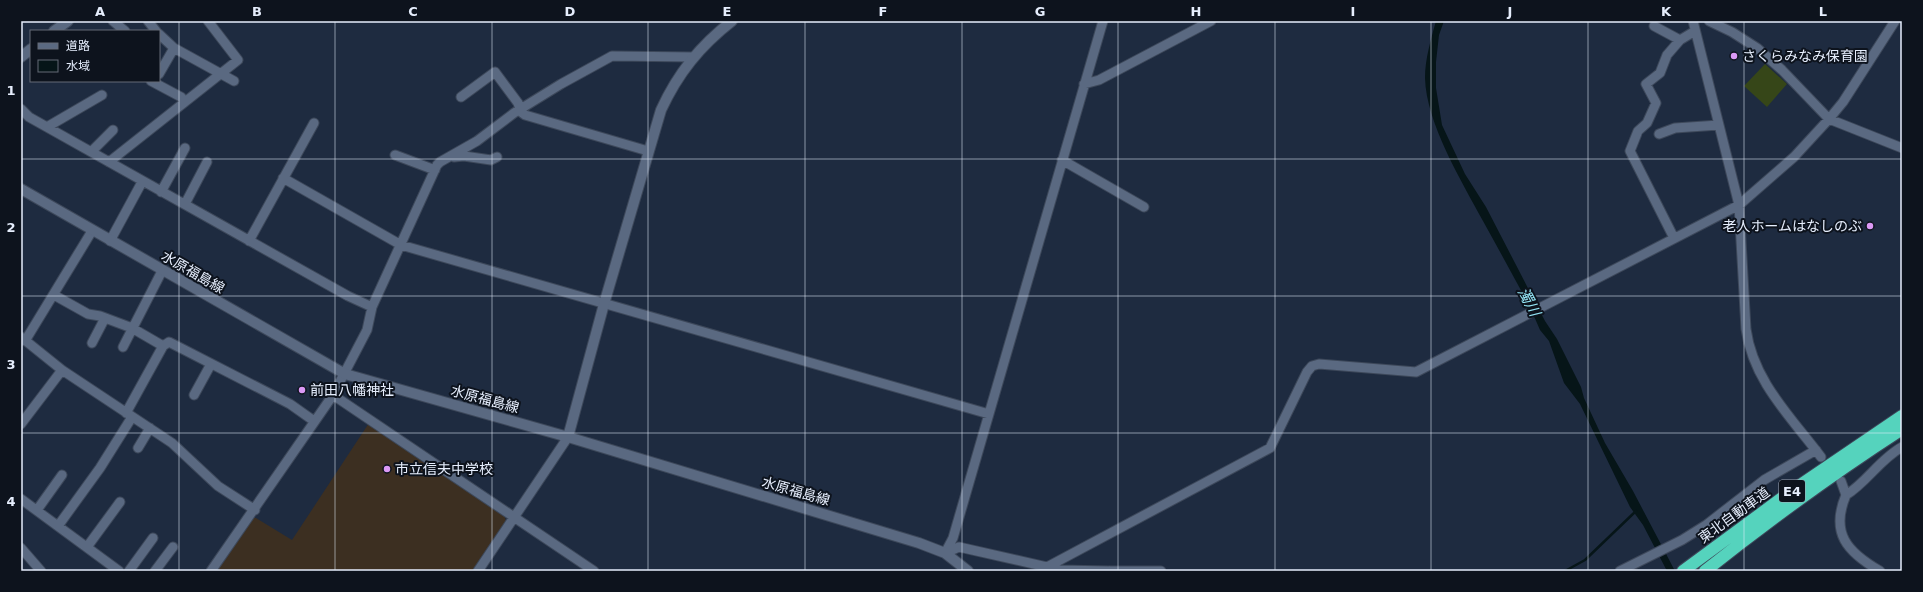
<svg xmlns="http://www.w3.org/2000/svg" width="1923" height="592" font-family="'DejaVu Sans','Noto Sans JP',sans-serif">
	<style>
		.education { fill: #3c2f21 }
		.green { fill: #364618 }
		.water { fill: #061518 }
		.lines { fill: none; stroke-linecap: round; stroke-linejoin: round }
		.stream { stroke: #061518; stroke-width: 2.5 }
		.street-casing { stroke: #3d485a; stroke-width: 11 }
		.secondary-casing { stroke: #3d485a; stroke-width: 12 }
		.highway-casing { stroke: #3d485a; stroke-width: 14 }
		.street { stroke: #5a6981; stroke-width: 9 }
		.secondary { stroke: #5a6981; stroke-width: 10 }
		.highway { stroke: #55d3bd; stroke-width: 12 }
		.grid { fill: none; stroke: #e6eefd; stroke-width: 1; stroke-opacity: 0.55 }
		.poi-dot { fill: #db99f5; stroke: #0d131d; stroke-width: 1.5 }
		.labels { text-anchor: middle; stroke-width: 4; stroke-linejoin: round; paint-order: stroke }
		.shield { fill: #0d131d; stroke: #a5acba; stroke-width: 1 }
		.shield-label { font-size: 13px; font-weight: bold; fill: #e6eefd }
		.poi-label { font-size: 14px; fill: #e6eefd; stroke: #0d131d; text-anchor: start }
		.street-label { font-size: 14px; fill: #e6eefd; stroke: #0d131d }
		.water-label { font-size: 15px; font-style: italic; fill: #94e5f6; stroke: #0d131d }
		.neatline { fill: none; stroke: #e6eefd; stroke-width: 1.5 }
		.grid-label { font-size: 13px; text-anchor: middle; font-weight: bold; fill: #e6eefd }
	</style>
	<rect width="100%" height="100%" fill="#1e2b40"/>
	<path class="education" d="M 369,423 L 504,515 L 506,521 L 473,571 L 217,571 L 253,518 L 256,518 L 292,540 Z"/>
	<path class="green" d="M 1765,64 L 1787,84 L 1767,107 L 1744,86 Z"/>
	<path class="water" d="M 1436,21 L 1444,21 L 1439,35 L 1436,62 L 1436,88 L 1442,125 L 1465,174 L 1486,207 L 1545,321 L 1557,339 L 1581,387 L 1584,398 L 1605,443 L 1633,491 L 1675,571 L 1667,571 L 1643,525 L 1630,507 L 1580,404 L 1564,383 L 1549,341 L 1540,330 L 1530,307 C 1515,279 1499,250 1483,221 C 1462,182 1426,123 1425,78 C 1425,59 1431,39 1436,21 Z"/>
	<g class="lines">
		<path class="stream" d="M 1565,571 L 1585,560 L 1636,511"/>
		<g class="street-casing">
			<path id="street" d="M 113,21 L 125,31
				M 148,21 L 156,31
				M 1693,21 L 1739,205 L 1746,329 C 1753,381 1791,417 1821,457
				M 1709,21 L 1732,32 L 1757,48 L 1782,70 L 1829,119 L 1902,148
				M 1654,26 L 1680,40
				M 159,34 L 174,48 L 234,81
				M 159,74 L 174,48
				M 151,81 L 181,97 L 185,102
				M 1084,84 L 1099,80 L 1211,21
				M 461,97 L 495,72 L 518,103 L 521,112 L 525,115 L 648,151
				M 21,109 L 29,117 L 348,296 L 372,307
				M 47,127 L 102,95
				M 1659,134 L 1675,128 L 1719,125
				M 92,151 L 113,130
				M 395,155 L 435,170
				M 454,157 L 464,156 L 491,160 L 497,157
				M 1062,160 L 1144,207
				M 109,162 L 238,60 L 208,21
				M 283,178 L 401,245 L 989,414
				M 161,192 L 185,148
				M 185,204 L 207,162
				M 1674,238 L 1630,151 L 1638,131 L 1647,123 L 1656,103 L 1646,84 L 1660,73 L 1667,55 L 1680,40 L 1695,31
				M 110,241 L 142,182
				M 249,241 L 314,123
				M 54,295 L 88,314 L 100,316 L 132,328 L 163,346
				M 21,337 L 62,370 L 172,443 L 218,486 L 255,510
				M 25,341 L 92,231
				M 92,343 L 105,318
				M 123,347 L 162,271
				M 194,395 L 211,364
				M 333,395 L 594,571
				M 126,413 L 163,346 L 169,342 L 290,404 L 314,421
				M 21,424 L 62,370
				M 138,448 L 150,428
				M 1841,481 L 1846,495 C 1830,533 1847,552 1880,571
				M 1846,495 C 1867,482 1880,459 1902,447
				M 21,499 L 119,571
				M 37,510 L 62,475
				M 58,526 L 100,468 L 132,417
				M 87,547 L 120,502
				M 21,548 L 41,571
				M 945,553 L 953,538 L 1103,21
				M 945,553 L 959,547 L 1060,570 L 1109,571
				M 1047,567 L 1270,448 L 1307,372 L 1312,366 L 1319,364 L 1416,372 L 1739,205 L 1794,157 L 1829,119 L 1843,102 L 1895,21
				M 129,571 L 153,538
				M 155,571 L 173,547
				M 211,571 L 333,395 L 367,330 L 372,307 L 437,165 L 440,162 L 477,141 L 514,113 L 561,84 L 612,56 L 693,57
				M 478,571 L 568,437
				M 1110,571 L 1161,571
				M 1620,571 L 1682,540 L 1706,525 L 1764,480 L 1816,450"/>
		</g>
		<g class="secondary-casing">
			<path id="secondary" d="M 54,31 L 68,21
				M 21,57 L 31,49
				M 21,189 L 345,374 L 568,437 L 919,543 L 945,553 L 968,571
				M 568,437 L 604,304 L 661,110 C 678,73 700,46 732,21"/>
		</g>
		<g class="highway-casing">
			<path id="highway" d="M 1683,571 L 1793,490 L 1902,416
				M 1705,571 C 1768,521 1834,473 1902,429"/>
		</g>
		<use href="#street" class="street"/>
		<use href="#secondary" class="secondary"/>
		<use href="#highway" class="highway"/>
	</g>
	<path class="grid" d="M 179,21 L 179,571M 335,21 L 335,571M 492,21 L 492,571M 648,21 L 648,571M 805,21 L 805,571M 962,21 L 962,571M 1118,21 L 1118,571M 1275,21 L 1275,571M 1431,21 L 1431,571M 1588,21 L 1588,571M 1744,21 L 1744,571M 21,159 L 1902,159M 21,296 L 1902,296M 21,433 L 1902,433"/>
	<g class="poi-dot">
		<circle cx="1734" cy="56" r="4"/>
		<circle cx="1870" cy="226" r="4"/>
		<circle cx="302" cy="390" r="4"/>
		<circle cx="387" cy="469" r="4"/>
	</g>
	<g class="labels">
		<rect class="shield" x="1779" y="480" width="26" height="22" rx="3"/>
		<g class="shield-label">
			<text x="1792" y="496">E4</text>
		</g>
		<g class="poi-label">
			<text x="1742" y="61">さくらみなみ保育園</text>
			<text x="1862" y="231" text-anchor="end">老人ホームはなしのぶ</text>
			<text x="310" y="395">前田八幡神社</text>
			<text x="395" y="474">市立信夫中学校</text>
		</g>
		<g class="street-label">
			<text transform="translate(193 272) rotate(30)" y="5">水原福島線</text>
			<text transform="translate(485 399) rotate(15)" y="5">水原福島線</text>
			<text transform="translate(796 491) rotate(16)" y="5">水原福島線</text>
			<text transform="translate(1734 515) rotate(-36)" y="5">東北自動車道</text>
		</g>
		<g class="water-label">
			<text transform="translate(1529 302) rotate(62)" y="5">濁川</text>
		</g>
	</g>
	<rect width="1923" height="592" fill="none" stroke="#0d131d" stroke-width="44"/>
	<rect x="30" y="30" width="130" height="52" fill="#0d131d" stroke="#646b77"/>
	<rect x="38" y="43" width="20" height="6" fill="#5a6981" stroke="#646b77"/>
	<text x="66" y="50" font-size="12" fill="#e6eefd">道路</text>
	<rect x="38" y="60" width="20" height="12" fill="#061518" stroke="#646b77"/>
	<text x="66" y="70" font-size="12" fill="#e6eefd">水域</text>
	<rect x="22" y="22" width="1879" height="548" class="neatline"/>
	<g class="grid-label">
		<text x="100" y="16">A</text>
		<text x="257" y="16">B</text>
		<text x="413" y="16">C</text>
		<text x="570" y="16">D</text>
		<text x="727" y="16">E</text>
		<text x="883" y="16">F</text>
		<text x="1040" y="16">G</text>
		<text x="1196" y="16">H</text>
		<text x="1353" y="16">I</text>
		<text x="1510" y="16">J</text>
		<text x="1666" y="16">K</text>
		<text x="1823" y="16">L</text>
		<text x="11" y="95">1</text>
		<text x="11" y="232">2</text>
		<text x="11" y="369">3</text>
		<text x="11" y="506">4</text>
	</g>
</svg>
